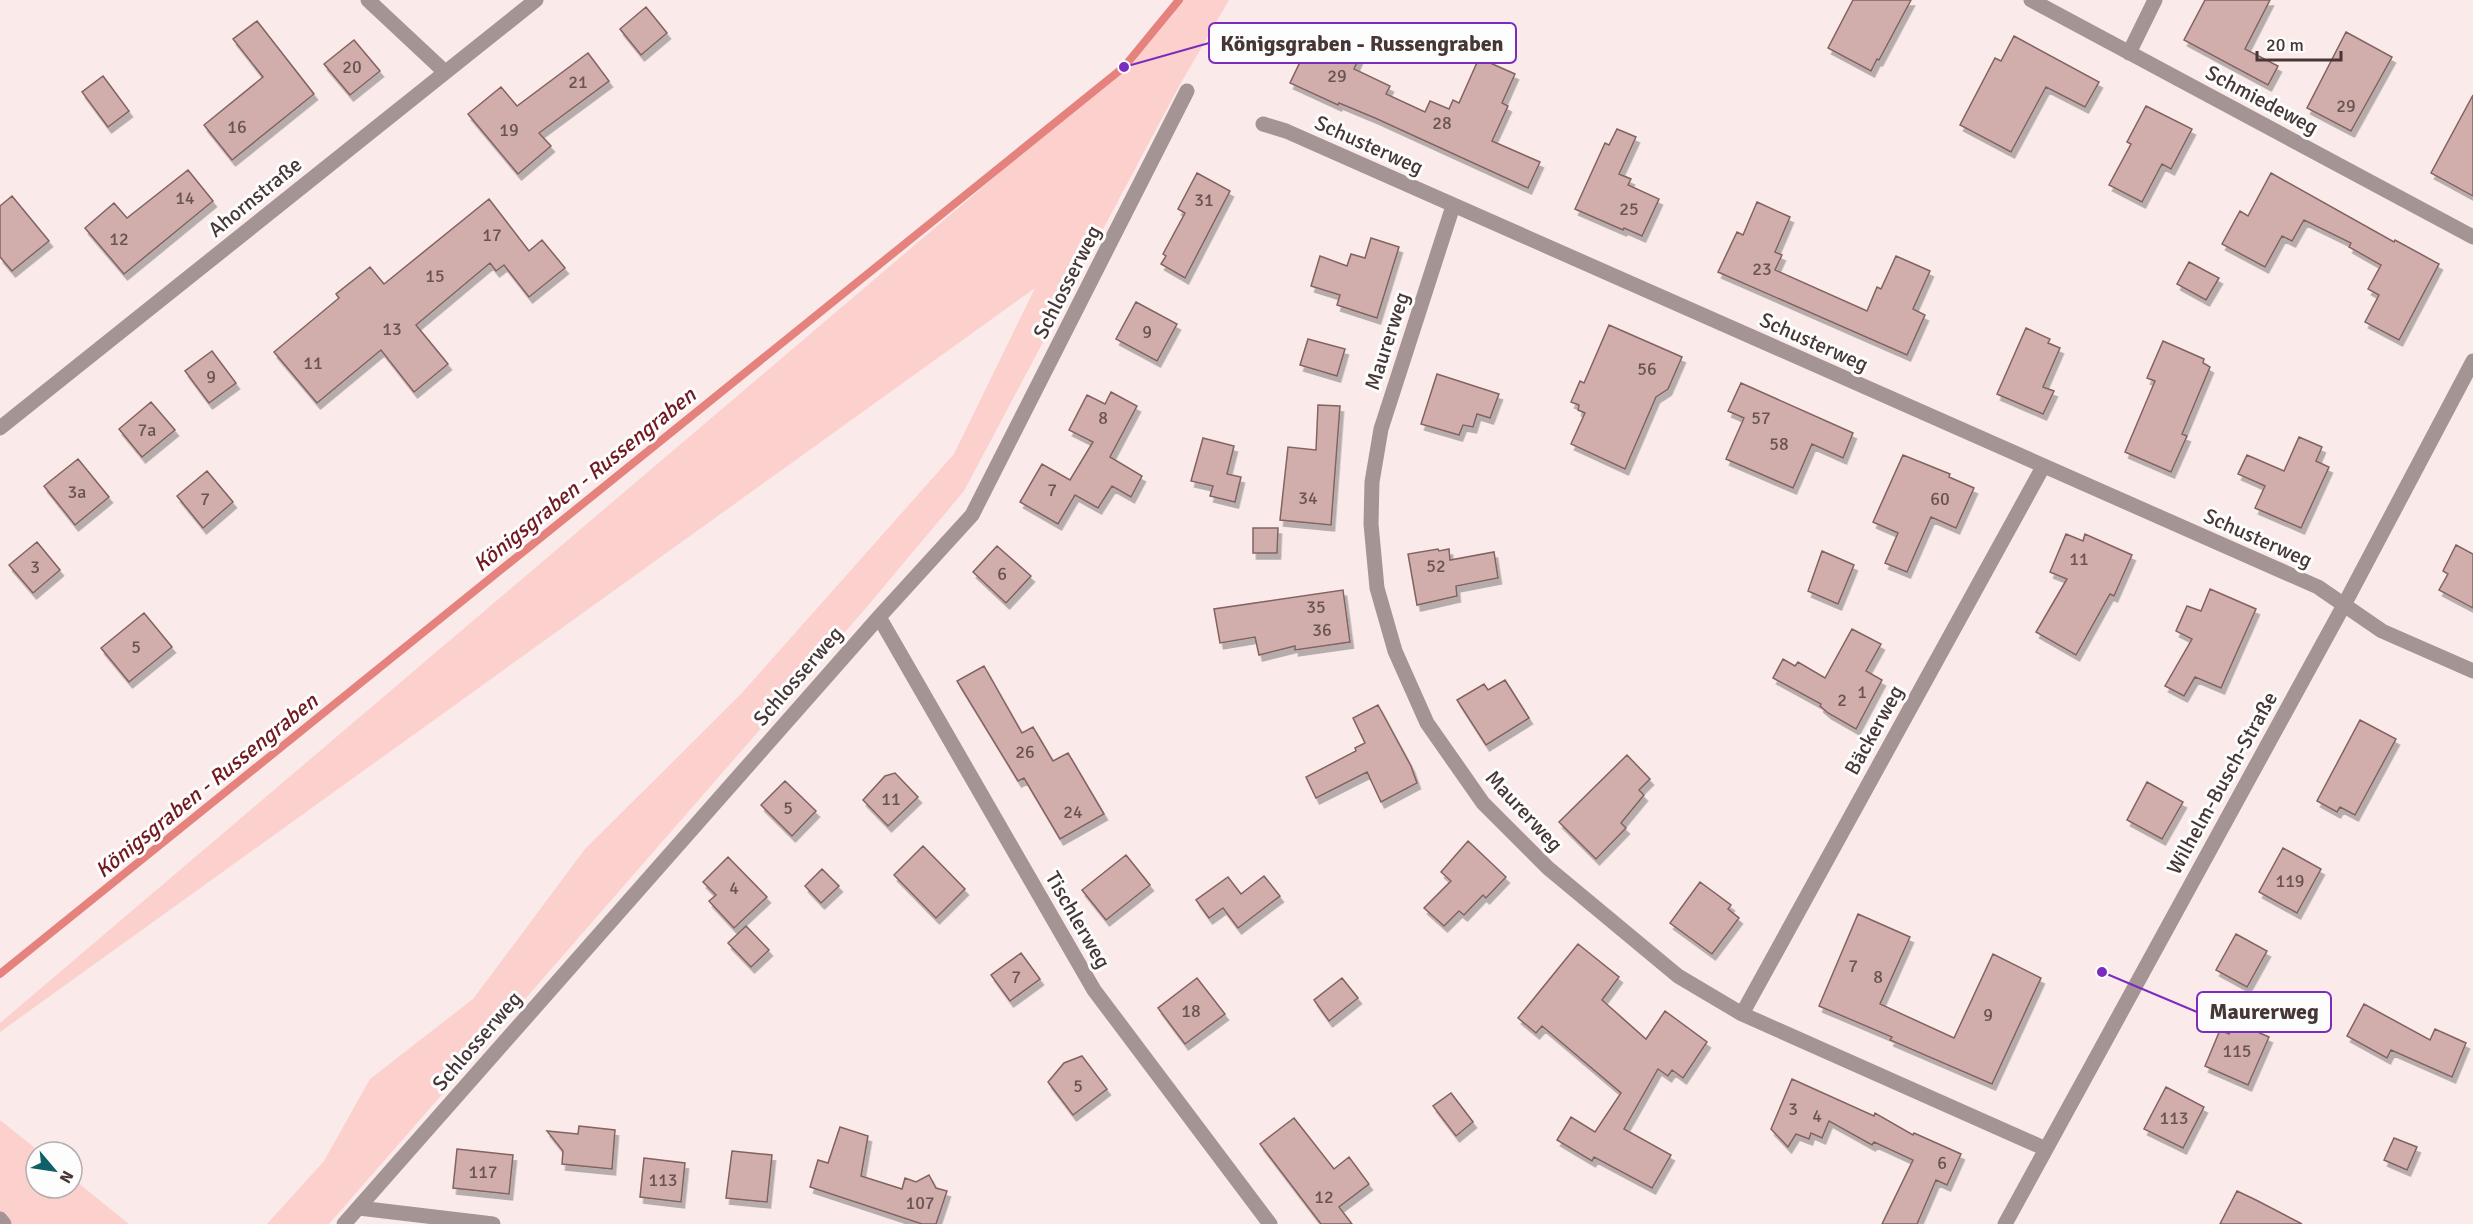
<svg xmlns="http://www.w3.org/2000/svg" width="2473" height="1224" font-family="Signika,sans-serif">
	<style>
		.green { fill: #fbd0cd }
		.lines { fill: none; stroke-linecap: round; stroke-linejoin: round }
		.stream { stroke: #e5827e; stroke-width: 8 }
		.building { fill: #d1adab; stroke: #826361; stroke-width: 1.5; filter: url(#shadow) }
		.minor { stroke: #a49594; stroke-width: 15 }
		.labels { text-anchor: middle; stroke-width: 6; stroke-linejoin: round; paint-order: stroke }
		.number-label { font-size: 18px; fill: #695453 }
		.street-label { font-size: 21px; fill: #463736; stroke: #fdfdfd }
		.water-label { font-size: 22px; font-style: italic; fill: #71191e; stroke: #fdfdfd }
		.leader { fill: none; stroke: #7b2cbf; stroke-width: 2 }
		.callout-dot { fill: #7b2cbf; stroke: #fdfdfd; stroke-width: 2 }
		.callout { fill: #fdfdfd; stroke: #7b2cbf; stroke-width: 2 }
		.callout-label { font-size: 22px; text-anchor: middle; font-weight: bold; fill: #463736 }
	</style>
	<defs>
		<filter id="shadow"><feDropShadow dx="3.5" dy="6" stdDeviation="0" flood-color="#0004"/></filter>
	</defs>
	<rect width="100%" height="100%" fill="#faebea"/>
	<path class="green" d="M 1179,0 L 1229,0 L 1178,88 L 964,491 L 865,609 L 329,1224 L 267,1224 L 324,1161 L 370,1079 L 473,999 L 585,849 L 741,694 L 954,454 L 1035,288 L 0,1032 L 0,1023 L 1124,67 Z
		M 0,1120 L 40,1152 L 36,1152 L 36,1188 L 72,1188 L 72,1178 L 129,1224 L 0,1224 Z"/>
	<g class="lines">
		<path class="stream" d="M 0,974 L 1124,67 L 1179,0"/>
	</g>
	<path class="building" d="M 1853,0 L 1911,0 L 1879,60 L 1877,59 L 1871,71 L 1828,48 Z
		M 2205,0 L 2270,0 L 2245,49 L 2278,66 L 2268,85 L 2184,40 Z
		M 646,7 L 667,33 L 641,55 L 620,29 Z
		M 257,21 L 314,94 L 232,160 L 204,125 L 263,77 L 233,39 Z
		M 2346,32 L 2392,57 L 2351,131 L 2307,108 Z
		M 2014,36 L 2099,82 L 2085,107 L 2046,87 L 2011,152 L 1960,125 L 1995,58 L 2001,61 Z
		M 1312,37 L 1359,58 L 1354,69 L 1390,86 L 1386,94 L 1425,112 L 1430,101 L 1449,109 L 1453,100 L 1459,103 L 1479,58 L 1515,74 L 1502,103 L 1508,106 L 1492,141 L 1540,162 L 1528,188 L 1375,118 L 1339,103 L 1338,105 L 1290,83 Z
		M 354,40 L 380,71 L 350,95 L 324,64 Z
		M 588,53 L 609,81 L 539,133 L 551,146 L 518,174 L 468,114 L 501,87 L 517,106 Z
		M 103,76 L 129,111 L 108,127 L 82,92 Z
		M 2473,95 L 2473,196 L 2431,173 Z
		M 2146,106 L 2192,129 L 2171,169 L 2162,164 L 2142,202 L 2109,185 L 2131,144 L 2127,142 Z
		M 1617,129 L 1636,137 L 1619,174 L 1631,179 L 1628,185 L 1659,199 L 1642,236 L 1624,228 L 1623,230 L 1575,209 L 1605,143 L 1609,145 Z
		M 188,170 L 213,201 L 124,274 L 85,228 L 114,203 L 127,218 Z
		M 1197,173 L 1230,191 L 1185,278 L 1161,264 L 1166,256 L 1163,254 L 1185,213 L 1178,209 Z
		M 2271,173 L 2394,242 L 2395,240 L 2439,264 L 2399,340 L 2365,322 L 2379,295 L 2368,289 L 2381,265 L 2349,247 L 2351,243 L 2304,220 L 2292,241 L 2282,236 L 2265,267 L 2222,244 L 2240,211 L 2248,216 Z
		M 12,196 L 49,241 L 12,271 L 0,257 L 0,206 Z
		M 489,199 L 529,251 L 542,240 L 565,268 L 529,297 L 504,265 L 496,271 L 490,263 L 416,325 L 448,364 L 414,392 L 381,350 L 317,403 L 274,352 L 339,298 L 336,294 L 370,267 L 384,284 Z
		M 1757,202 L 1790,217 L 1775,252 L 1782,255 L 1775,270 L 1867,311 L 1877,287 L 1881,289 L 1896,256 L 1930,271 L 1913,309 L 1925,315 L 1907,355 L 1718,272 L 1737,232 L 1743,235 Z
		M 1371,238 L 1399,247 L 1377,318 L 1337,305 L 1340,295 L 1311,286 L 1320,256 L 1347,266 L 1351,254 L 1365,258 Z
		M 2189,262 L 2219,278 L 2206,300 L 2177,284 Z
		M 1136,302 L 1177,324 L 1157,361 L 1116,339 Z
		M 1609,325 L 1682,357 L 1668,389 L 1656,397 L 1625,469 L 1571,444 L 1585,413 L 1578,410 L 1579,405 L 1571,402 L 1580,381 L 1584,383 Z
		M 2026,328 L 2050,339 L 2048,343 L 2060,348 L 2043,387 L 2054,391 L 2043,414 L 1997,394 Z
		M 1308,339 L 1345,349 L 1337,376 L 1300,365 Z
		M 2163,341 L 2204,359 L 2203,363 L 2210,367 L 2182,434 L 2187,436 L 2171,472 L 2125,452 L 2155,381 L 2147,378 Z
		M 212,351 L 236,383 L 209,403 L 185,371 Z
		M 1437,374 L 1499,394 L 1490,418 L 1477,414 L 1473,427 L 1463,425 L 1459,435 L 1421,424 Z
		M 1741,383 L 1853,433 L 1843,458 L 1812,444 L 1793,488 L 1726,459 L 1744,418 L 1728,411 Z
		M 1111,392 L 1137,406 L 1110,457 L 1142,476 L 1131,497 L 1112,486 L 1098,508 L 1075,495 L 1058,524 L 1020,502 L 1042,464 L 1070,480 L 1093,442 L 1069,430 L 1087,395 L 1105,404 Z
		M 151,402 L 175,430 L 142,457 L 119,429 Z
		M 1318,405 L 1340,406 L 1331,525 L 1280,520 L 1288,447 L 1316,450 Z
		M 2299,437 L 2322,447 L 2316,461 L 2329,467 L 2301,528 L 2255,508 L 2265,486 L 2238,474 L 2247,455 L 2284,471 Z
		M 1203,438 L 1234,446 L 1227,474 L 1241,477 L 1235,502 L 1210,496 L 1213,486 L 1191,481 Z
		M 1903,455 L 1950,474 L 1949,477 L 1974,488 L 1956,528 L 1931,517 L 1907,572 L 1885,563 L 1898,533 L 1873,522 Z
		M 78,459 L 109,497 L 75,525 L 44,486 Z
		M 207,471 L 233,502 L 203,528 L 177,496 Z
		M 1253,528 L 1278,528 L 1277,553 L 1253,553 Z
		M 2066,534 L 2083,541 L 2085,534 L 2132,555 L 2114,596 L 2110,594 L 2076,655 L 2036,632 L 2067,579 L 2050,572 Z
		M 37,542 L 60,570 L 33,593 L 9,565 Z
		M 2456,545 L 2473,554 L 2473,608 L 2439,590 L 2448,574 L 2443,571 Z
		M 997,546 L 1031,576 L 1006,603 L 973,572 Z
		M 1438,549 L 1439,551 L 1449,549 L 1450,560 L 1494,552 L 1498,578 L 1456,586 L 1457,596 L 1417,605 L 1408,554 Z
		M 1822,551 L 1854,565 L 1838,604 L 1808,591 Z
		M 2210,589 L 2256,609 L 2221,688 L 2195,677 L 2184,696 L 2165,686 L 2192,639 L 2176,631 L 2187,606 L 2201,611 Z
		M 1343,590 L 1350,642 L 1295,650 L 1295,646 L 1259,655 L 1255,637 L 1220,643 L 1214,609 Z
		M 144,613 L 172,647 L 129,682 L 101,648 Z
		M 1852,629 L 1881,644 L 1866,671 L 1882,680 L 1856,729 L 1828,713 L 1820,706 L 1821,704 L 1773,678 L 1783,659 L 1795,666 L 1798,662 L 1825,678 Z
		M 984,666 L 1022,733 L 1033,727 L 1053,761 L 1068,753 L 1104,814 L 1060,839 L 1024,778 L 1018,781 L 957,681 Z
		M 1505,680 L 1529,718 L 1486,745 L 1457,700 L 1484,684 L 1488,690 Z
		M 1378,705 L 1411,766 L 1417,783 L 1381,802 L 1367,772 L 1316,798 L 1306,777 L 1356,751 L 1355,748 L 1365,743 L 1353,718 Z
		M 2360,720 L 2396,739 L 2355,815 L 2340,807 L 2337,812 L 2317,801 Z
		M 1627,755 L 1650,779 L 1639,790 L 1644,795 L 1621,823 L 1626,828 L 1596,859 L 1559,822 Z
		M 895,773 L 918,797 L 888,826 L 863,800 L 885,776 Z
		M 785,781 L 816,811 L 792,836 L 761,805 Z
		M 2147,782 L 2183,802 L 2162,839 L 2127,820 Z
		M 1468,841 L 1506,877 L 1486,898 L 1483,895 L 1464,915 L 1459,911 L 1444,926 L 1424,908 L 1451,881 L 1441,872 Z
		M 923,846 L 965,889 L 936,918 L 894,875 Z
		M 2283,848 L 2321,869 L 2297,913 L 2259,892 Z
		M 1126,855 L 1150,885 L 1106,920 L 1082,890 Z
		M 728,857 L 767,897 L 734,928 L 709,901 L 716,895 L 703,882 Z
		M 822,869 L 839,886 L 821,903 L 805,886 Z
		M 1264,876 L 1280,896 L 1238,928 L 1223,908 L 1209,918 L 1196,900 L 1228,877 L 1241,894 Z
		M 1700,882 L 1731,905 L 1728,909 L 1739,918 L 1712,954 L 1670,923 Z
		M 1858,914 L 1910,937 L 1880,1004 L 1954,1038 L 1993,954 L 2041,978 L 1992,1084 L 1890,1040 L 1892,1037 L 1819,1006 Z
		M 746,926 L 769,950 L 751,967 L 728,943 Z
		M 2236,934 L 2267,951 L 2247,987 L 2216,970 Z
		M 1578,944 L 1619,977 L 1602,1000 L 1646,1039 L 1665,1011 L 1707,1042 L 1683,1078 L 1672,1070 L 1668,1076 L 1658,1069 L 1624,1129 L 1671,1155 L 1652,1188 L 1594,1157 L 1592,1161 L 1557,1140 L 1571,1117 L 1595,1132 L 1621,1093 L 1542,1026 L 1536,1033 L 1518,1018 Z
		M 1021,953 L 1040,979 L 1010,1001 L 991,975 Z
		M 1197,978 L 1225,1014 L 1185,1044 L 1158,1008 Z
		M 1342,978 L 1358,998 L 1329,1021 L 1314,1000 Z
		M 2364,1004 L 2430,1040 L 2435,1029 L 2466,1043 L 2452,1077 L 2391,1050 L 2387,1058 L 2347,1036 Z
		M 2234,1022 L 2269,1037 L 2248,1085 L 2205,1066 L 2220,1030 L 2229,1034 Z
		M 1082,1056 L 1107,1089 L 1073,1115 L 1048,1082 L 1064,1063 Z
		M 1792,1079 L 1874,1116 L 1875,1113 L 1913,1135 L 1914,1133 L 1961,1154 L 1947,1185 L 1936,1180 L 1917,1224 L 1882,1224 L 1913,1160 L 1874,1142 L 1872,1145 L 1829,1121 L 1822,1138 L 1811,1133 L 1809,1139 L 1796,1134 L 1788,1147 L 1771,1129 Z
		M 2166,1087 L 2204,1107 L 2183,1148 L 2144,1129 Z
		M 1451,1093 L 1473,1122 L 1456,1136 L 1433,1106 Z
		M 1294,1118 L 1334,1169 L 1349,1157 L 1369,1184 L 1339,1207 L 1352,1224 L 1321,1224 L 1260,1144 Z
		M 579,1126 L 615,1130 L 612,1169 L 562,1164 L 563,1151 L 547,1131 L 578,1134 Z
		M 840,1127 L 868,1136 L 861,1176 L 902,1189 L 905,1178 L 916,1182 L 929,1175 L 936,1188 L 947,1191 L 936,1224 L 922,1224 L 810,1187 L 818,1160 L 828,1163 Z
		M 2394,1138 L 2417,1147 L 2407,1170 L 2384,1160 Z
		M 457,1149 L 513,1155 L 509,1194 L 453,1188 Z
		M 732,1151 L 772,1155 L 767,1202 L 726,1198 Z
		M 644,1158 L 685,1163 L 681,1202 L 640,1197 Z
		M 2237,1191 L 2256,1200 L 2302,1224 L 2220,1224 Z"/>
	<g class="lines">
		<path class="minor" d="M 368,0 L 445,72
			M 2031,0 L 2473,237
			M 2129,53 L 2155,0
			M 1263,124 L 1286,131 L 2318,587 L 2382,631 L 2473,671
			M 1453,206 L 1381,429 L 1372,482 L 1371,524 L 1377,588 L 1395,651 L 1427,723 L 1483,803 L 1548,868 L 1678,976 L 1742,1014 L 2046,1149
			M 0,428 L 536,0
			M 879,617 L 1094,990 L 1270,1224
			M 1742,1014 L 2043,467
			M 359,1208 L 493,1224
			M 0,1219 L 4,1224
			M 344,1224 L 879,617 L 972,515 L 1187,91
			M 2005,1224 L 2344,605 L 2473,361"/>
	</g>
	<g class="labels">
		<g class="number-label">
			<text x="352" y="73">20</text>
			<text x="1337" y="82">29</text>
			<text x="578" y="88">21</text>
			<text x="2346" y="112">29</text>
			<text x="1442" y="129">28</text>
			<text x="237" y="133">16</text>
			<text x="509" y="136">19</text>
			<text x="185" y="204">14</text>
			<text x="1204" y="206">31</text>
			<text x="1629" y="215">25</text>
			<text x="492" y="241">17</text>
			<text x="119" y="245">12</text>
			<text x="1762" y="275">23</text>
			<text x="435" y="282">15</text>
			<text x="392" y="335">13</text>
			<text x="1147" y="338">9</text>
			<text x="313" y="369">11</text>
			<text x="1647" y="375">56</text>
			<text x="211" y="383">9</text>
			<text x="1103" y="424">8</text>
			<text x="1761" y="424">57</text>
			<text x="147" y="436">7a</text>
			<text x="1779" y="450">58</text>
			<text x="1052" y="496">7</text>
			<text x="77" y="498">3a</text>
			<text x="1308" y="504">34</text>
			<text x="205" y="505">7</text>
			<text x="1940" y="505">60</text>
			<text x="2079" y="565">11</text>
			<text x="1436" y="572">52</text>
			<text x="35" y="573">3</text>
			<text x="1002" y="580">6</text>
			<text x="1316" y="613">35</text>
			<text x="1322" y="636">36</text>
			<text x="136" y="653">5</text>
			<text x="1862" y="698">1</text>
			<text x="1842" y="706">2</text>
			<text x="1025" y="758">26</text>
			<text x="891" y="805">11</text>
			<text x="788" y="814">5</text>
			<text x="1073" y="818">24</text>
			<text x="2290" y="887">119</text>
			<text x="734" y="894">4</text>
			<text x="1853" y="972">7</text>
			<text x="1016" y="983">7</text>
			<text x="1878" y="983">8</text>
			<text x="1191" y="1017">18</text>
			<text x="1988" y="1021">9</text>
			<text x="2237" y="1057">115</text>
			<text x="1078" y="1092">5</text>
			<text x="1793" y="1115">3</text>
			<text x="1817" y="1122">4</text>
			<text x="2174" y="1124">113</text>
			<text x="1942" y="1169">6</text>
			<text x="483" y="1178">117</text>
			<text x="663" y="1186">113</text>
			<text x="1324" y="1203">12</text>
			<text x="920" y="1209">107</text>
		</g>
		<g class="street-label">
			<text transform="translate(2262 100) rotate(28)" y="7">Schmiedeweg</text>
			<text transform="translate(1369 145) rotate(24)" y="7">Schusterweg</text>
			<text transform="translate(255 197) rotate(-39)" y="7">Ahornstraße</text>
			<text transform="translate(1067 282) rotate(-63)" y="7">Schlosserweg</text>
			<text transform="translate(1387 341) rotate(-72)" y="7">Maurerweg</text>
			<text transform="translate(1814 342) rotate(24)" y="7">Schusterweg</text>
			<text transform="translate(2258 538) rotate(24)" y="7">Schusterweg</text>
			<text transform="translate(798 676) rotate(-49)" y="7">Schlosserweg</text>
			<text transform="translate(1874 730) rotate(-61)" y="7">Bäckerweg</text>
			<text transform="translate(2222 783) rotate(-61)" y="7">Wilhelm-Busch-Straße</text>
			<text transform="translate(1524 811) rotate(47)" y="7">Maurerweg</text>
			<text transform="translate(1078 920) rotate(60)" y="7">Tischlerweg</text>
			<text transform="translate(477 1041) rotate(-49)" y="7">Schlosserweg</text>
		</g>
		<g class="water-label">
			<text transform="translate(584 479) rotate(-39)" y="8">Königsgraben - Russengraben</text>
			<text transform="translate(206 785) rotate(-39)" y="8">Königsgraben - Russengraben</text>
		</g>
	</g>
	<path class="leader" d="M1124 67L1209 43M2102 972L2197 1012"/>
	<g class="callout-dot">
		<circle cx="1124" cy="67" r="6"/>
		<circle cx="2102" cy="972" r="6"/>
	</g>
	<g class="callout">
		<rect x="1209" y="23" width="307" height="40" rx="6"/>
		<rect x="2197" y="992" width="134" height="40" rx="6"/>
	</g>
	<g class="callout-label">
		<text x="1362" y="51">Königsgraben - Russengraben</text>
		<text x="2264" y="1019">Maurerweg</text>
	</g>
	<g transform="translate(54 1170) rotate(119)"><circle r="28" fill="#fdfdfd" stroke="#b4aead" stroke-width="1.5"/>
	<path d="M0-4.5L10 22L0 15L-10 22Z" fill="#106167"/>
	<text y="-9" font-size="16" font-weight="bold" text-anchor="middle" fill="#463736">N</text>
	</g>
	<path d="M2257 51v9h84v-9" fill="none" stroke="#463736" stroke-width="3"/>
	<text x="2266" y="51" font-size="18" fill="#463736" stroke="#fdfdfd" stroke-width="4.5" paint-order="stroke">20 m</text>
</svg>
